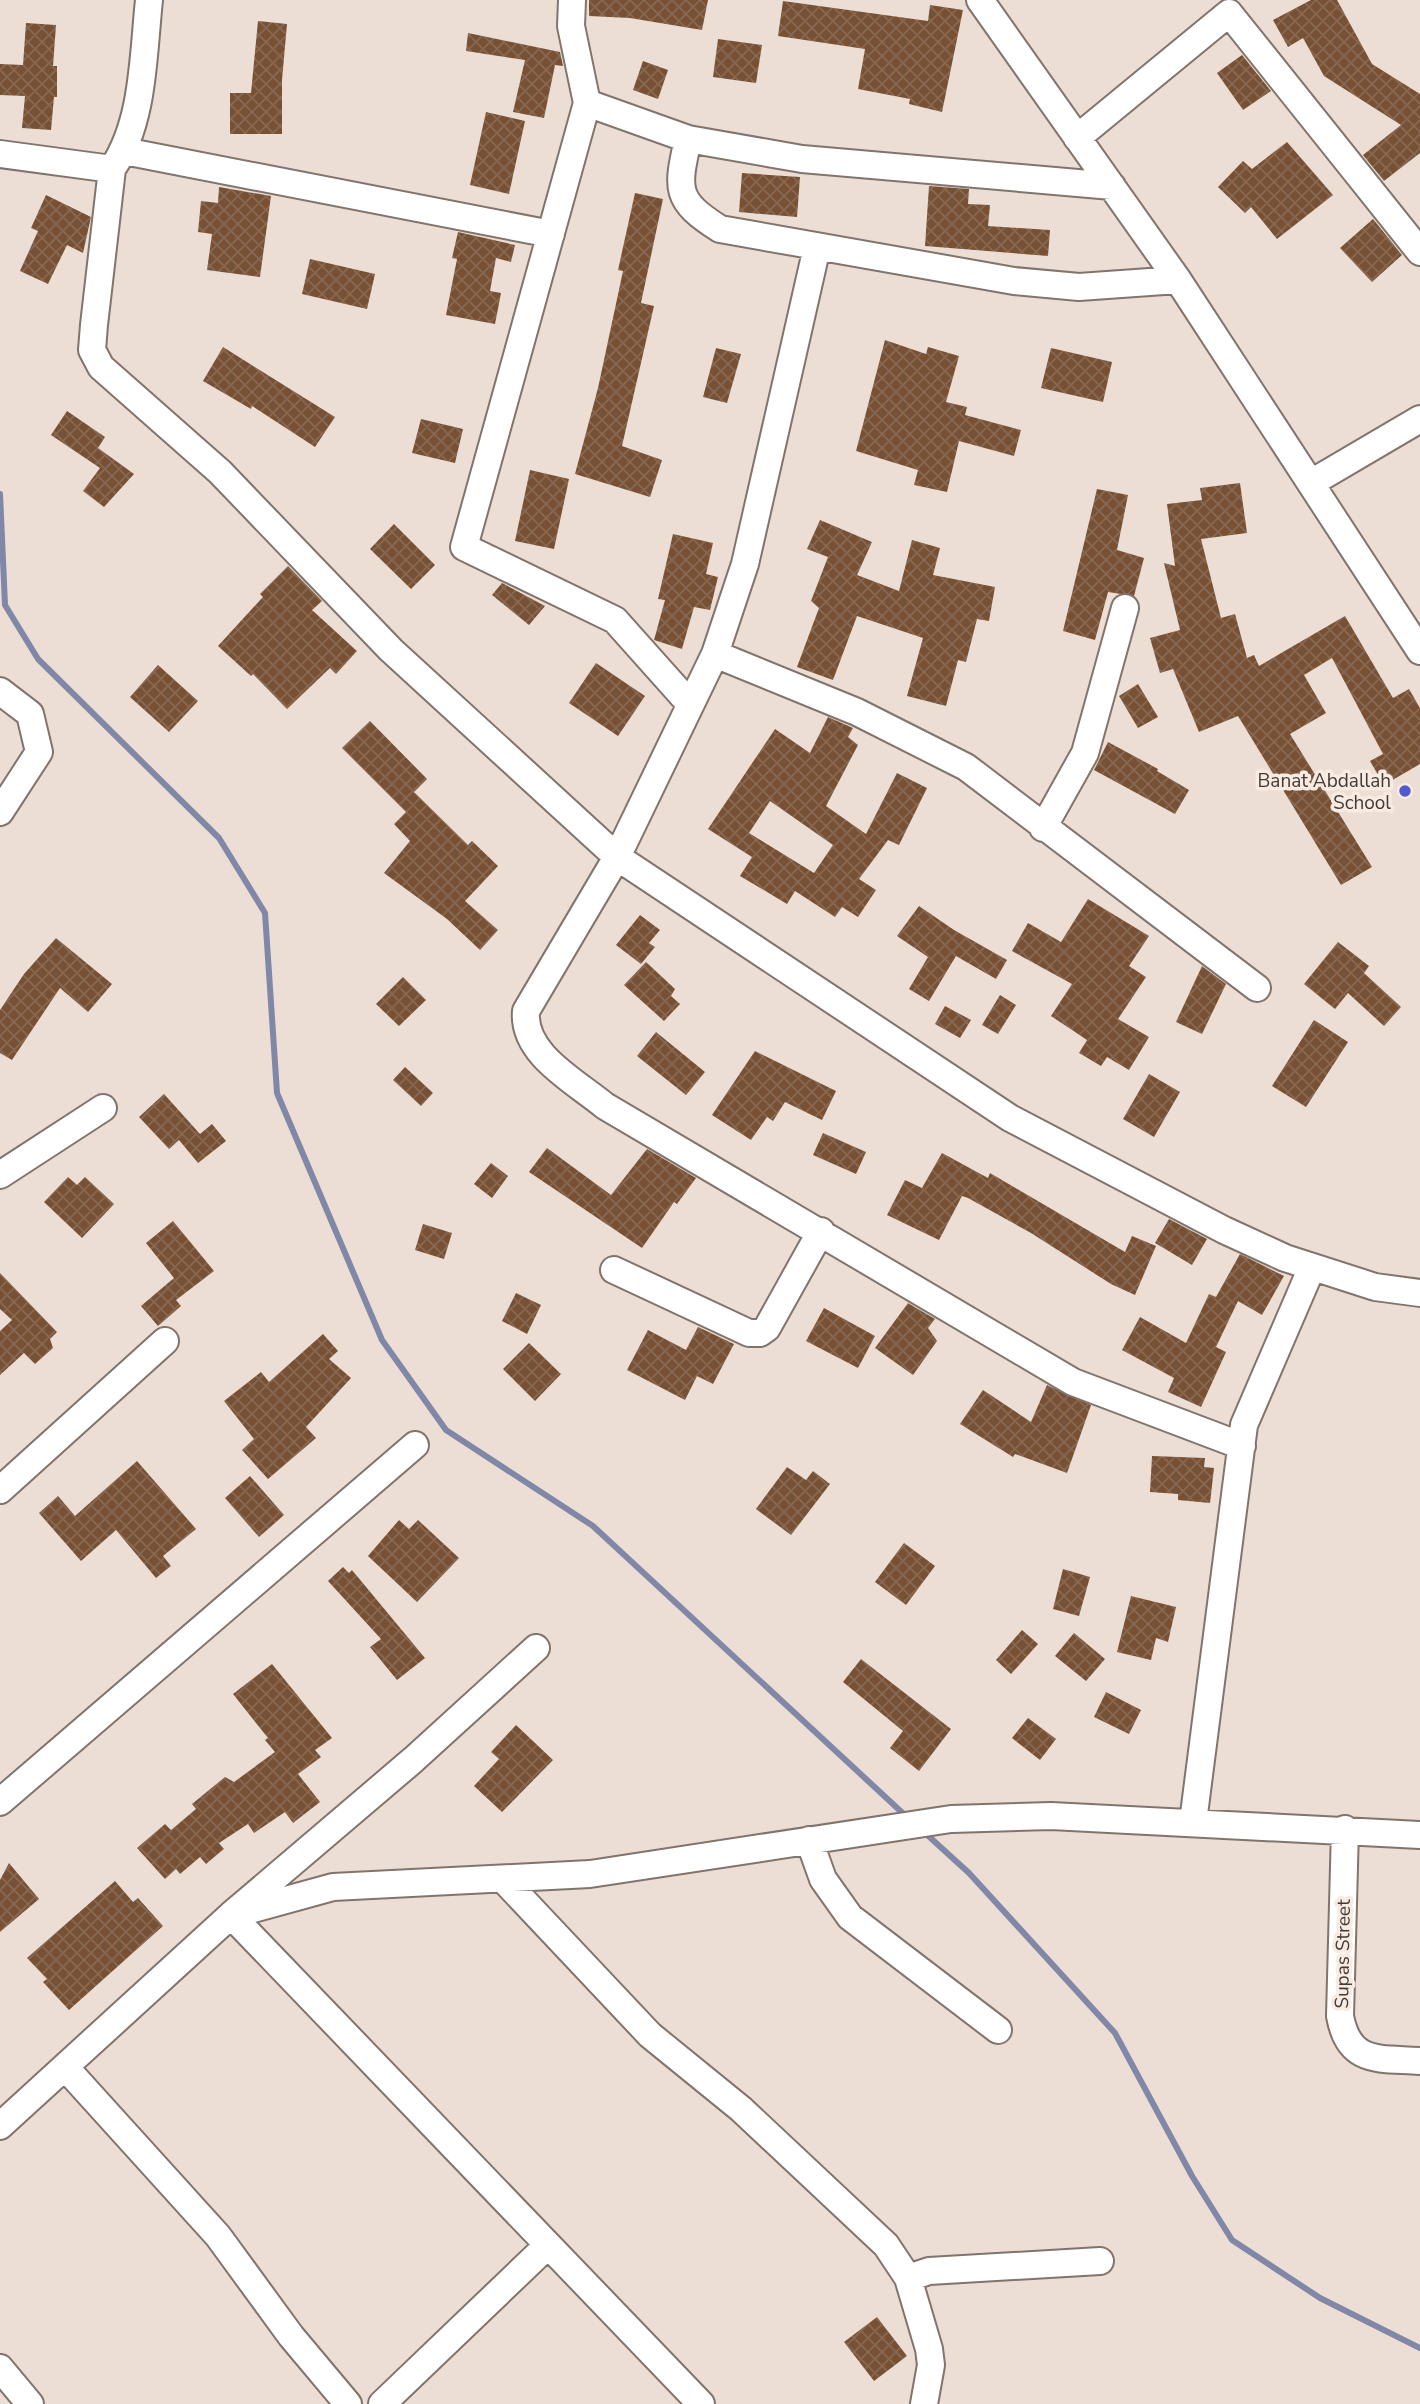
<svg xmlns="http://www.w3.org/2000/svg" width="1420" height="2404" font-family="'Nunito Sans',sans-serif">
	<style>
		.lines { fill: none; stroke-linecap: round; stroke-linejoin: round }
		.stream { stroke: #8187a6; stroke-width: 6 }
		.building { fill: url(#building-cross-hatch); fill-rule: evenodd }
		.minor-casing { stroke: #80746c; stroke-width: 30 }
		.minor { stroke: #fff; stroke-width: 26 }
		.poi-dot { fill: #505bd1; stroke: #f9ebe2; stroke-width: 2.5 }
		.labels { text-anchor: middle; stroke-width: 7; stroke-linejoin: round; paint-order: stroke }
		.poi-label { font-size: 19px; fill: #413b37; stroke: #f9ebe2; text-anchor: end }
		.street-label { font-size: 19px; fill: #413b37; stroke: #f9ebe2 }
	</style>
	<defs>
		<pattern id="building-cross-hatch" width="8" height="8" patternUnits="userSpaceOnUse" patternTransform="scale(1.75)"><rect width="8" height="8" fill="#785135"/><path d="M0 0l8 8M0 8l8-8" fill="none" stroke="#886851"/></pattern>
	</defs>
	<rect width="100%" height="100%" fill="#ecded4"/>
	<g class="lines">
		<path class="stream" d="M 0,494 L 5,605 L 38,659 L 219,838 L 265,913 L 277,1093 L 382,1340 L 446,1430 L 593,1526 L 908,1818
			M 924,1832 L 969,1873 L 1115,2033 L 1192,2176 L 1232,2240 L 1320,2298 L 1420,2348"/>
	</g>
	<path class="building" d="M 589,0 L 708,0 L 702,30 L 630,18 L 589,16 Z
		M 1311,0 L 1337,0 L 1372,64 L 1420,94 L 1420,153 L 1384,181 L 1363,155 L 1401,125 L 1324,76 L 1303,38 L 1288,47 L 1273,20 Z
		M 783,1 L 928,21 L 930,5 L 963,10 L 942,112 L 909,104 L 910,99 L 858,89 L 865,49 L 778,36 Z
		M 258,21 L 287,24 L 282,80 L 282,134 L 230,134 L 230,93 L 251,93 Z
		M 26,23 L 56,25 L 53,66 L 57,66 L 57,97 L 54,97 L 51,130 L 22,128 L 25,96 L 0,95 L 0,64 L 23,65 Z
		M 468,33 L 560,52 L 563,66 L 555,65 L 544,118 L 513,112 L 525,60 L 466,51 Z
		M 718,39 L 762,45 L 756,83 L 713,77 Z
		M 1242,55 L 1271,91 L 1243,110 L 1217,73 Z
		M 643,61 L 668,70 L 658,99 L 633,90 Z
		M 486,112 L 525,121 L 509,194 L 470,185 Z
		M 1287,142 L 1333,195 L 1277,239 L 1251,207 L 1245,213 L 1218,187 L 1243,161 L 1252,169 Z
		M 742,173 L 800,177 L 797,217 L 739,212 Z
		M 929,186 L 969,189 L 968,204 L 990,205 L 988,226 L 1050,230 L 1048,256 L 925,246 Z
		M 219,187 L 271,196 L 260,277 L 207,270 L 212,234 L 198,232 L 201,201 L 218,203 Z
		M 635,193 L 663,199 L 641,303 L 654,306 L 622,446 L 662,460 L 650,497 L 575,474 L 598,388 L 623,271 L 618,270 Z
		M 46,195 L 91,217 L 83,253 L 67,245 L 48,284 L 20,271 L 38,231 L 31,228 Z
		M 1373,219 L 1402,255 L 1372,282 L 1340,248 Z
		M 458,232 L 515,245 L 511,262 L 496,258 L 490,291 L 501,293 L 495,324 L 446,315 L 457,259 L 452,258 Z
		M 310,259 L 375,274 L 367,309 L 302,294 Z
		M 885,340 L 926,354 L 928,347 L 959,356 L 946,402 L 967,407 L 965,415 L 1021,430 L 1014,456 L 959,441 L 947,492 L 914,485 L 918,470 L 856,451 Z
		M 223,347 L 335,417 L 315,447 L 252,406 L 251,409 L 203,381 Z
		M 716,348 L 741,354 L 727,403 L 703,397 Z
		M 1051,348 L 1112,362 L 1103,402 L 1041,388 Z
		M 67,411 L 105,437 L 98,448 L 134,474 L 104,507 L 83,491 L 100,468 L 51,435 Z
		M 421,419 L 463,429 L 455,463 L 412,453 Z
		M 530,470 L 569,479 L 554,549 L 515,541 Z
		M 1240,483 L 1247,533 L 1201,539 L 1221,618 L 1235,614 L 1247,658 L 1254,655 L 1259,666 L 1345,616 L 1393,698 L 1409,689 L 1420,708 L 1420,764 L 1384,785 L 1370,761 L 1383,754 L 1332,658 L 1304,675 L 1326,713 L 1290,734 L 1372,867 L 1341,885 L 1238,716 L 1199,732 L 1173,669 L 1160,673 L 1150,638 L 1180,630 L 1164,563 L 1175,566 L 1167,504 L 1202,500 L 1200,488 Z
		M 1097,489 L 1128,495 L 1117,550 L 1144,558 L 1134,596 L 1108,592 L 1095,640 L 1063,631 Z
		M 820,520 L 872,542 L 857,575 L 899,591 L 912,540 L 940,548 L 933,575 L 995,587 L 989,621 L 977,619 L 966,662 L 958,660 L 946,706 L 907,696 L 923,638 L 857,616 L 833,680 L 797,667 L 819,608 L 811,601 L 828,557 L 807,549 Z
		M 394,524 L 435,565 L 411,589 L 370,549 Z
		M 673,534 L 713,543 L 706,574 L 718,577 L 710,610 L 694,607 L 682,649 L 654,640 L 665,600 L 658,599 Z
		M 288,566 L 322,601 L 312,610 L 357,651 L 336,674 L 330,668 L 287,709 L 253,674 L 251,676 L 218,646 L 263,597 L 260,594 Z
		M 502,583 L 545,606 L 529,625 L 492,595 Z
		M 596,663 L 645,696 L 618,736 L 569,703 Z
		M 158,665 L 198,701 L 169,732 L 130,697 Z
		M 1138,684 L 1158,717 L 1138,728 L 1119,696 Z
		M 828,717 L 853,728 L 848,737 L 858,745 L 826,806 L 866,834 L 897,773 L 927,788 L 899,845 L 888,840 L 859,879 L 876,890 L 858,917 L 842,907 L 835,917 L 795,891 L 787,904 L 740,876 L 752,857 L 708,829 L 775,729 L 810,753 ZM 770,801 L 833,845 L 814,873 L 749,833 Z
		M 370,721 L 427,779 L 414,792 L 468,845 L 472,841 L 498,866 L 465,901 L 498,930 L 480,950 L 447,919 L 384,873 L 410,841 L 394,824 L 406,812 L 342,748 Z
		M 1108,742 L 1158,769 L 1157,771 L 1189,790 L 1175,814 L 1094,770 Z
		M 1088,899 L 1149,936 L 1129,966 L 1146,977 L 1118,1019 L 1149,1037 L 1129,1070 L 1107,1057 L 1101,1066 L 1079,1053 L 1087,1040 L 1051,1016 L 1072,984 L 1012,951 L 1028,923 L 1061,942 Z
		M 919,906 L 954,930 L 1007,960 L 996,979 L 956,956 L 929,1001 L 909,989 L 928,957 L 897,936 Z
		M 640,915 L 660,930 L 649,943 L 655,947 L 641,964 L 616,945 Z
		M 56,938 L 112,984 L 88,1012 L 60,988 L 12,1060 L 0,1053 L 0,1010 L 24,974 Z
		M 1338,942 L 1369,966 L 1364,973 L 1401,1007 L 1384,1026 L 1348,993 L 1335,1009 L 1304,984 Z
		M 646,962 L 675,989 L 671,996 L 680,1004 L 664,1021 L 624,985 Z
		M 1202,966 L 1226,984 L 1202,1034 L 1176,1022 Z
		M 403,977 L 426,1000 L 399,1026 L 376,1004 Z
		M 1000,995 L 1016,1005 L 998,1034 L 982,1025 Z
		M 945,1006 L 971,1020 L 960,1038 L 935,1024 Z
		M 1314,1020 L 1348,1042 L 1306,1107 L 1272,1086 Z
		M 656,1032 L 705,1072 L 686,1095 L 637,1056 Z
		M 755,1051 L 836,1091 L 822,1120 L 785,1102 L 773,1121 L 767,1117 L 751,1140 L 712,1115 Z
		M 405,1067 L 433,1093 L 421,1106 L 393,1080 Z
		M 1149,1074 L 1180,1092 L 1154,1137 L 1123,1119 Z
		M 164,1094 L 200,1134 L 212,1124 L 226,1141 L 198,1163 L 179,1140 L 169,1149 L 139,1117 Z
		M 823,1133 L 866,1152 L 856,1174 L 813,1155 Z
		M 547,1148 L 611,1195 L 647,1149 L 696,1178 L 677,1204 L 674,1202 L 642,1248 L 529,1172 Z
		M 942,1153 L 988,1178 L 990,1173 L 1125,1252 L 1132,1236 L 1156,1246 L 1135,1295 L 1111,1284 L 1031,1233 L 968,1198 L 962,1196 L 939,1240 L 887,1215 L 905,1180 L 922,1188 Z
		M 491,1163 L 508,1176 L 492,1198 L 474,1184 Z
		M 68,1177 L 77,1185 L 85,1177 L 114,1204 L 82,1238 L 44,1202 Z
		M 1169,1219 L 1207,1239 L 1192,1265 L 1155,1243 Z
		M 173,1221 L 214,1271 L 176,1300 L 181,1306 L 158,1326 L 141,1306 L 174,1278 L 146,1243 Z
		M 423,1224 L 452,1233 L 444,1259 L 415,1250 Z
		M 1240,1254 L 1284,1276 L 1262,1315 L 1238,1301 L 1216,1347 L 1226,1352 L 1201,1407 L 1168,1392 L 1174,1378 L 1122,1350 L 1140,1317 L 1186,1343 L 1209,1294 L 1216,1297 Z
		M 0,1273 L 57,1332 L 50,1339 L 53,1348 L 35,1364 L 24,1353 L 0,1375 L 0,1331 L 12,1320 L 0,1309 Z
		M 516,1293 L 541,1305 L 527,1334 L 502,1321 Z
		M 908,1303 L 935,1319 L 928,1328 L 937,1341 L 913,1375 L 875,1348 Z
		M 824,1308 L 875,1336 L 858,1368 L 806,1341 Z
		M 698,1327 L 734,1344 L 713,1384 L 697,1376 L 685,1400 L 627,1370 L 648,1330 L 686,1350 Z
		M 323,1334 L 338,1351 L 329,1359 L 351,1378 L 306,1427 L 316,1438 L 268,1479 L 242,1450 L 254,1439 L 224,1401 L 261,1372 L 269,1382 Z
		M 529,1343 L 561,1374 L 535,1401 L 503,1369 Z
		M 1047,1385 L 1091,1405 L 1067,1473 L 1015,1454 L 1013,1457 L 960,1424 L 983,1390 L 1031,1422 Z
		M 1152,1456 L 1205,1458 L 1204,1467 L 1214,1468 L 1210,1503 L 1178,1500 L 1178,1494 L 1150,1492 Z
		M 137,1461 L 196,1529 L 163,1556 L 171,1566 L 156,1578 L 116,1530 L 81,1561 L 39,1513 L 58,1496 L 75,1516 Z
		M 787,1467 L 806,1480 L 813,1471 L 830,1484 L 791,1535 L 756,1509 Z
		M 250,1476 L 284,1515 L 259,1537 L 225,1498 Z
		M 399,1520 L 409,1529 L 418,1520 L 459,1558 L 417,1602 L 368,1556 Z
		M 904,1543 L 935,1566 L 906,1605 L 875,1582 Z
		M 343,1567 L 349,1573 L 352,1570 L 425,1658 L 397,1680 L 370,1647 L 381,1639 L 328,1581 Z
		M 1063,1569 L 1090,1577 L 1079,1616 L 1053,1609 Z
		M 1131,1596 L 1176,1607 L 1168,1642 L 1156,1638 L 1151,1660 L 1117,1652 Z
		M 1022,1630 L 1038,1644 L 1011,1674 L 996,1660 Z
		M 1074,1633 L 1105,1659 L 1086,1681 L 1055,1656 Z
		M 861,1659 L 951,1729 L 919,1771 L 890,1748 L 903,1731 L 843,1682 Z
		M 272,1664 L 332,1738 L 315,1750 L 321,1757 L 298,1774 L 320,1802 L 293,1823 L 285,1812 L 254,1833 L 248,1824 L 219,1843 L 224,1849 L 206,1864 L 200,1857 L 180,1874 L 176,1869 L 165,1879 L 137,1848 L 165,1824 L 171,1830 L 196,1809 L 192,1804 L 225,1777 L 234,1782 L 275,1752 L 265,1740 L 268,1738 L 233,1694 Z
		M 1106,1692 L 1141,1710 L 1129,1734 L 1094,1717 Z
		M 1028,1718 L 1056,1739 L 1040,1760 L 1012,1738 Z
		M 516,1725 L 553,1760 L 502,1812 L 474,1786 L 499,1759 L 491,1752 Z
		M 9,1863 L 39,1899 L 0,1932 L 0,1880 Z
		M 115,1881 L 133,1902 L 138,1898 L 163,1926 L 69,2010 L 43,1982 L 47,1979 L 27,1958 Z
		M 877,2317 L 907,2356 L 874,2381 L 844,2342 Z"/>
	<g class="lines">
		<g class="minor-casing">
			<path id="minor" d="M 572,0 L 571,26 L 587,103 L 688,139 L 802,159 L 1112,186
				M 980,0 L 1178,280 L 1420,651
				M 587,103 L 464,547 L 615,620 L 690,704
				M 1077,138 L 1229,13 L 1420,252
				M 688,139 C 677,189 674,200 720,229 L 1014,281 L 1079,287 L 1178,280
				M 124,151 L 551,234
				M 0,154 L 112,169 C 144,122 143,56 149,0
				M 112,169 L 94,325 L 92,350 L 101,367 L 220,472 L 391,650 L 617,857 L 1010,1118 L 1224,1230 L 1285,1258 L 1375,1287 L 1420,1293
				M 817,247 L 745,564 L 715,654 L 617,857 L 526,1011 C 522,1054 575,1081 605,1106 L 1073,1382 L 1242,1446
				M 1311,483 L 1420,419
				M 715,654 L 857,712 L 966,767 L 1257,988
				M 0,691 L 30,714 L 39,752 L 0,812
				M 1043,828 L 1085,753 L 1125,608
				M 0,1175 L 103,1108
				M 614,1270 L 749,1333 L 760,1333 L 767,1328 L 821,1231
				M 0,1490 L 165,1341
				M 0,1802 L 415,1445
				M 1193,1822 L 1244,1425 L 1312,1267
				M 1345,1829 L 1340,2016 C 1349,2065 1379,2058 1420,2061
				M 809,1840 L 823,1879 L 850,1917 L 998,2030
				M 503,1879 L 650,2035 L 741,2109 L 886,2245 L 908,2278 L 929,2349 L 931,2365 L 924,2404
				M 65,2067 L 218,2236 L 291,2336 L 348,2404
				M 0,2126 L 231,1915 L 413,1760 L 536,1648
				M 908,2278 L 929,2271 L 1100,2261
				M 0,2368 L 30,2404
				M 382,2404 L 547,2246
				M 701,2404 L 231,1915 L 333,1887 L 590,1874 L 951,1819 L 1051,1816 L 1420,1835"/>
		</g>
		<use href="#minor" class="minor"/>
	</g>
	<circle class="poi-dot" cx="1405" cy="791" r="7"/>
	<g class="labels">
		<g class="poi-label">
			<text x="1391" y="787">Banat Abdallah<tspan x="1391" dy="22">School</tspan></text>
		</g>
		<g class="street-label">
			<text transform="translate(1342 1954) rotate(-89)" y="7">Supas Street</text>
		</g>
	</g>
</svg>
